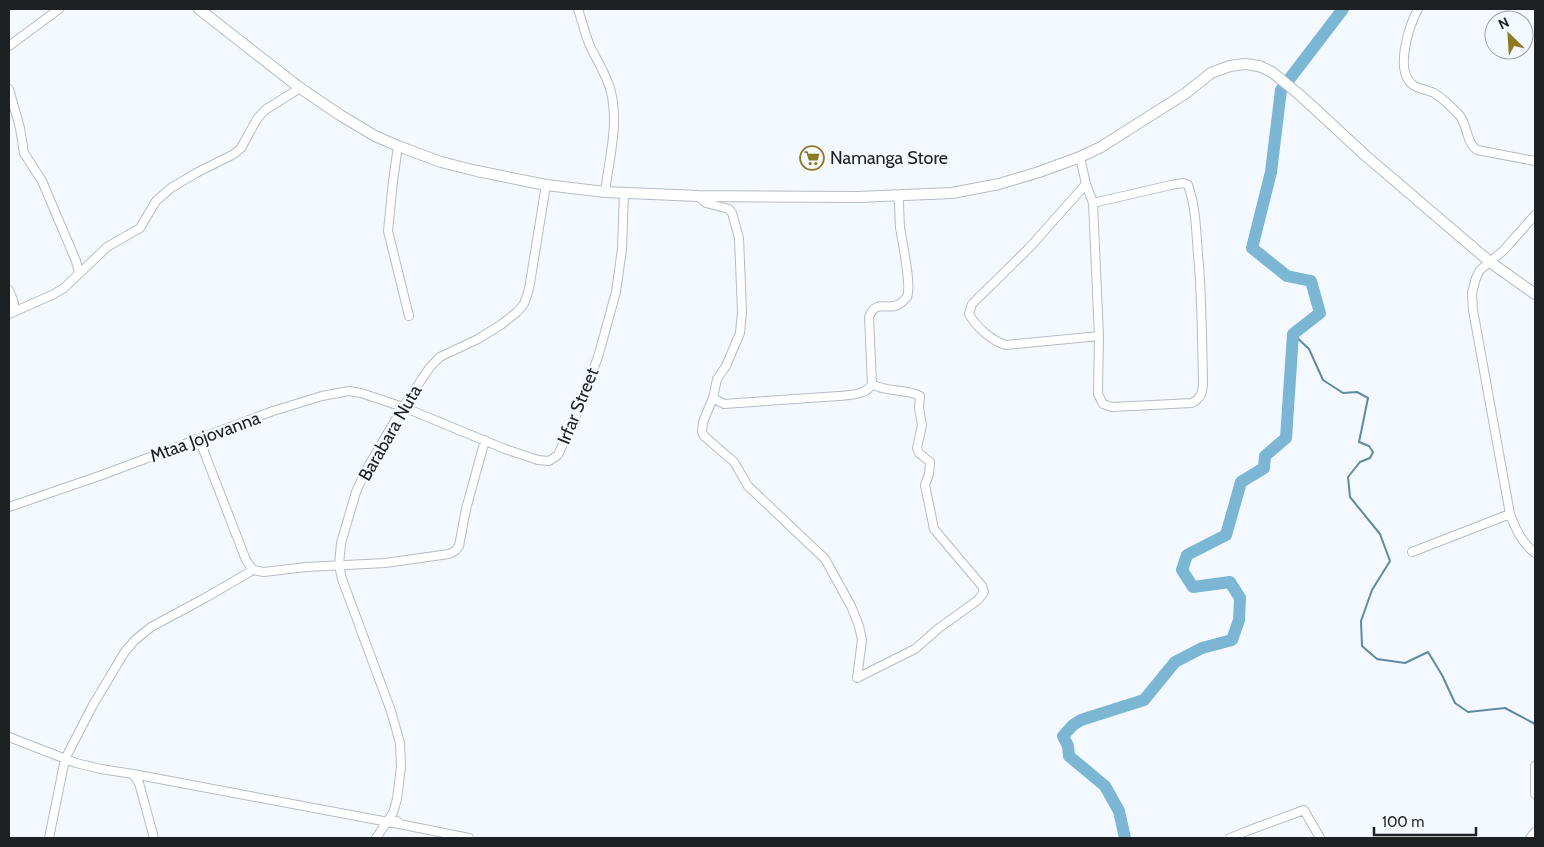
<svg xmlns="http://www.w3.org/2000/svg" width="1544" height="847" font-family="Cabin,sans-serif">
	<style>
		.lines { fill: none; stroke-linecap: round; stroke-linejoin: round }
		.stream { stroke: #5f8aa0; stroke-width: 2 }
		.river { stroke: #7bb7d5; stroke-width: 12 }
		.minor-casing { stroke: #b5bcc5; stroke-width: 10 }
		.major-casing { stroke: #b5bcc5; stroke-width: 12 }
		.minor { stroke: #fff; stroke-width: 8 }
		.major { stroke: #fff; stroke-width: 10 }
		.labels { text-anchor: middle; stroke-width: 5; stroke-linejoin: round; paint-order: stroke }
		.poi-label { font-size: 18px; fill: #1e2124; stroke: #f4f9ff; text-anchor: start }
		.street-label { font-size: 18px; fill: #1e2124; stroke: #f4f9ff }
	</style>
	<rect width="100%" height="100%" fill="#f4f9ff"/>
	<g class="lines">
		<path class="stream" d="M 1293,334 L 1309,349 L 1323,380 L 1343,393 L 1357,392 L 1368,398 L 1359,442 L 1369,446 L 1373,452 L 1370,458 L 1360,462 L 1348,477 L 1350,497 L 1380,534 L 1390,561 L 1372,590 L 1361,621 L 1362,646 L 1377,659 L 1405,663 L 1428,652 L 1442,675 L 1455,703 L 1468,712 L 1505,708 L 1535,724"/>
		<path class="river" d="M 1125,838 L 1119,811 L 1105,786 L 1069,756 L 1068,746 L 1063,736 L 1073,725 L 1081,720 L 1144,700 L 1175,662 L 1202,648 L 1232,640 L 1239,620 L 1240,598 L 1230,582 L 1193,587 L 1182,570 L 1187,555 L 1226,535 L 1241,482 L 1264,468 L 1265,456 L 1286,438 L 1293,334 L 1320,313 L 1311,281 L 1287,276 L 1252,248 L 1271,172 L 1281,90 L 1343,9"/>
		<g class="minor-casing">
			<path id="minor" d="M 578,9 C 582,21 585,34 590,46 C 597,61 607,75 611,92 C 619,125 609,159 605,192
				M 1418,9 C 1409,26 1394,71 1413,85 C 1419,89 1428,90 1434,93 C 1441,97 1455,110 1460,116 C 1468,127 1466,142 1477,150 L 1535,161
				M 9,46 L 59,9
				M 9,89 L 20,128 L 24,153 L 42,181 L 76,261 L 79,273
				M 398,146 L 393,181 L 388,231 L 409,316
				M 1080,157 L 1086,184 L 1093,203 L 1099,336 L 1098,394 L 1103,404 L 1112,407 L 1192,403 C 1201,398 1202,394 1203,384 C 1202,340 1202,297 1198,254 C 1196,231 1196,207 1188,185 L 1183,183 L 1171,185 L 1093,203
				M 1086,184 L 1030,247 L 972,304 L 969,314 C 976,327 992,341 1006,345 L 1099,336
				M 698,196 L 706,203 L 729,209 L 732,213 L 739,238 L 742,312 L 740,333 L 726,366 L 717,379 L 713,398 L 703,422 L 702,432 L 704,436 L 734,462 L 748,486 L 825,559 L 851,606 L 859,626 L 862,640 L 857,678
				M 1535,215 L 1503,251 L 1480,270 L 1476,278 L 1472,293 L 1473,310 L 1510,514 C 1516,530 1522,543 1535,553
				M 9,290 L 14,303 L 13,311
				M 9,314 L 52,295 L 64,288 L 107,247 L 140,228 L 156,201 L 171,188 L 196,173 L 234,154 L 241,148 L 257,119 L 265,110 L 300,88
				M 713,398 L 724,404 L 839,396 C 851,395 866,395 872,384 L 869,317 C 877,297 888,313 901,303 C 902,302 906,298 907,297 C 912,285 902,242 900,227 C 899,216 900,206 898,196
				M 196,439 L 201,444 L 246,560 L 253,570 L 264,572 L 306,567 L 385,563 L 449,554 L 455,551 L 459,546 L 466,509 L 485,440
				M 9,507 L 102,475 L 273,411 L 322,396 L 349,391 L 361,393 L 403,407 L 505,449 L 538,460 L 549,461 L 558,455 L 577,413 L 598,357 L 616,292 L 622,249 L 624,192
				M 1412,552 L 1510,514
				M 857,678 L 915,649 L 939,628 L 978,600 L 984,592 L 982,586 L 934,529 L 925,485 L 929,474 L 930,462 L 919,453 L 917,448 L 922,425 L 919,408 L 920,396 C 905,388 887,393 872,384
				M 9,737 L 76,763 L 101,769 L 133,774 L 139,783 L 154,838
				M 1535,766 L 1535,794
				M 133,774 L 399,824
				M 397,821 L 399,824 L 469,838
				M 49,838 L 65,759 L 93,705 L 124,653 L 135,640 L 151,627 L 205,598 L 253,570
				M 376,838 L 393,813 L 397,799 L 401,767 L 400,743 L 391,711 L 342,579 L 339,565 L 341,543 L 356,492 L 365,472 L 403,407 L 430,367 L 440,357 L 478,339 L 502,324 L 517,312 L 524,304 L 529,289 L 546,185
				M 1230,838 L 1247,831 L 1304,810 L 1320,838
				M 1530,838 L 1535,832"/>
		</g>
		<g class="major-casing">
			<path id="major" d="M 199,9 L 300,88 L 340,115 L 375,136 L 398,146 L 441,162 L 477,171 L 546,185 L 605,192 L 698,196 L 858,197 L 952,193 L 999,184 L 1039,172 L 1080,157 L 1101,147 L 1186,93 L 1211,73 L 1230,66 L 1245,64 L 1259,66 L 1272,72 L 1301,96 L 1366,156 L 1490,262 L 1535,294"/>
		</g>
		<use href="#minor" class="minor"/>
		<use href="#major" class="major"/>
	</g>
	<defs>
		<g id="supermarket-ring" transform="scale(1.25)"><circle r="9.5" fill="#f4f9ff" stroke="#8c7b20" stroke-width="1.5"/><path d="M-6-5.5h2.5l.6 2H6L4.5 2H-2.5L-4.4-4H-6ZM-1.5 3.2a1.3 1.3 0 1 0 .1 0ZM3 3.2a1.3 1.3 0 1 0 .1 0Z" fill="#8c7b20"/></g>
	</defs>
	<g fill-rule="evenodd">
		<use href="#supermarket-ring" x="812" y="158"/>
	</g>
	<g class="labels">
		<g class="poi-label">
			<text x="830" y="164">Namanga Store</text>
		</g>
		<g class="street-label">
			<text transform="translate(578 406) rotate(-68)" y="6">Irfar Street</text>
			<text transform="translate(390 433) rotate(-60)" y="6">Barabara Nuta</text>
			<text transform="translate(205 437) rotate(-20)" y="6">Mtaa Jojovanna</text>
		</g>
	</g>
	<rect width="1544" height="847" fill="none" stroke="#1e2124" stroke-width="20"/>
	<g transform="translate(1509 35) rotate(335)"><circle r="24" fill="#f4f9ff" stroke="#9ea3a7"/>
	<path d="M0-4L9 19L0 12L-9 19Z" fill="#8c7b20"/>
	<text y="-8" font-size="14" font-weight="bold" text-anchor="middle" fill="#1e2124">N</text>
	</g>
	<path d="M1374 827v8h102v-8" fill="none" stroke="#1e2124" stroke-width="2.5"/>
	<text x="1382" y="827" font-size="15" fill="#1e2124" stroke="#f4f9ff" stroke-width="4" paint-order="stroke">100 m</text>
</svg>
